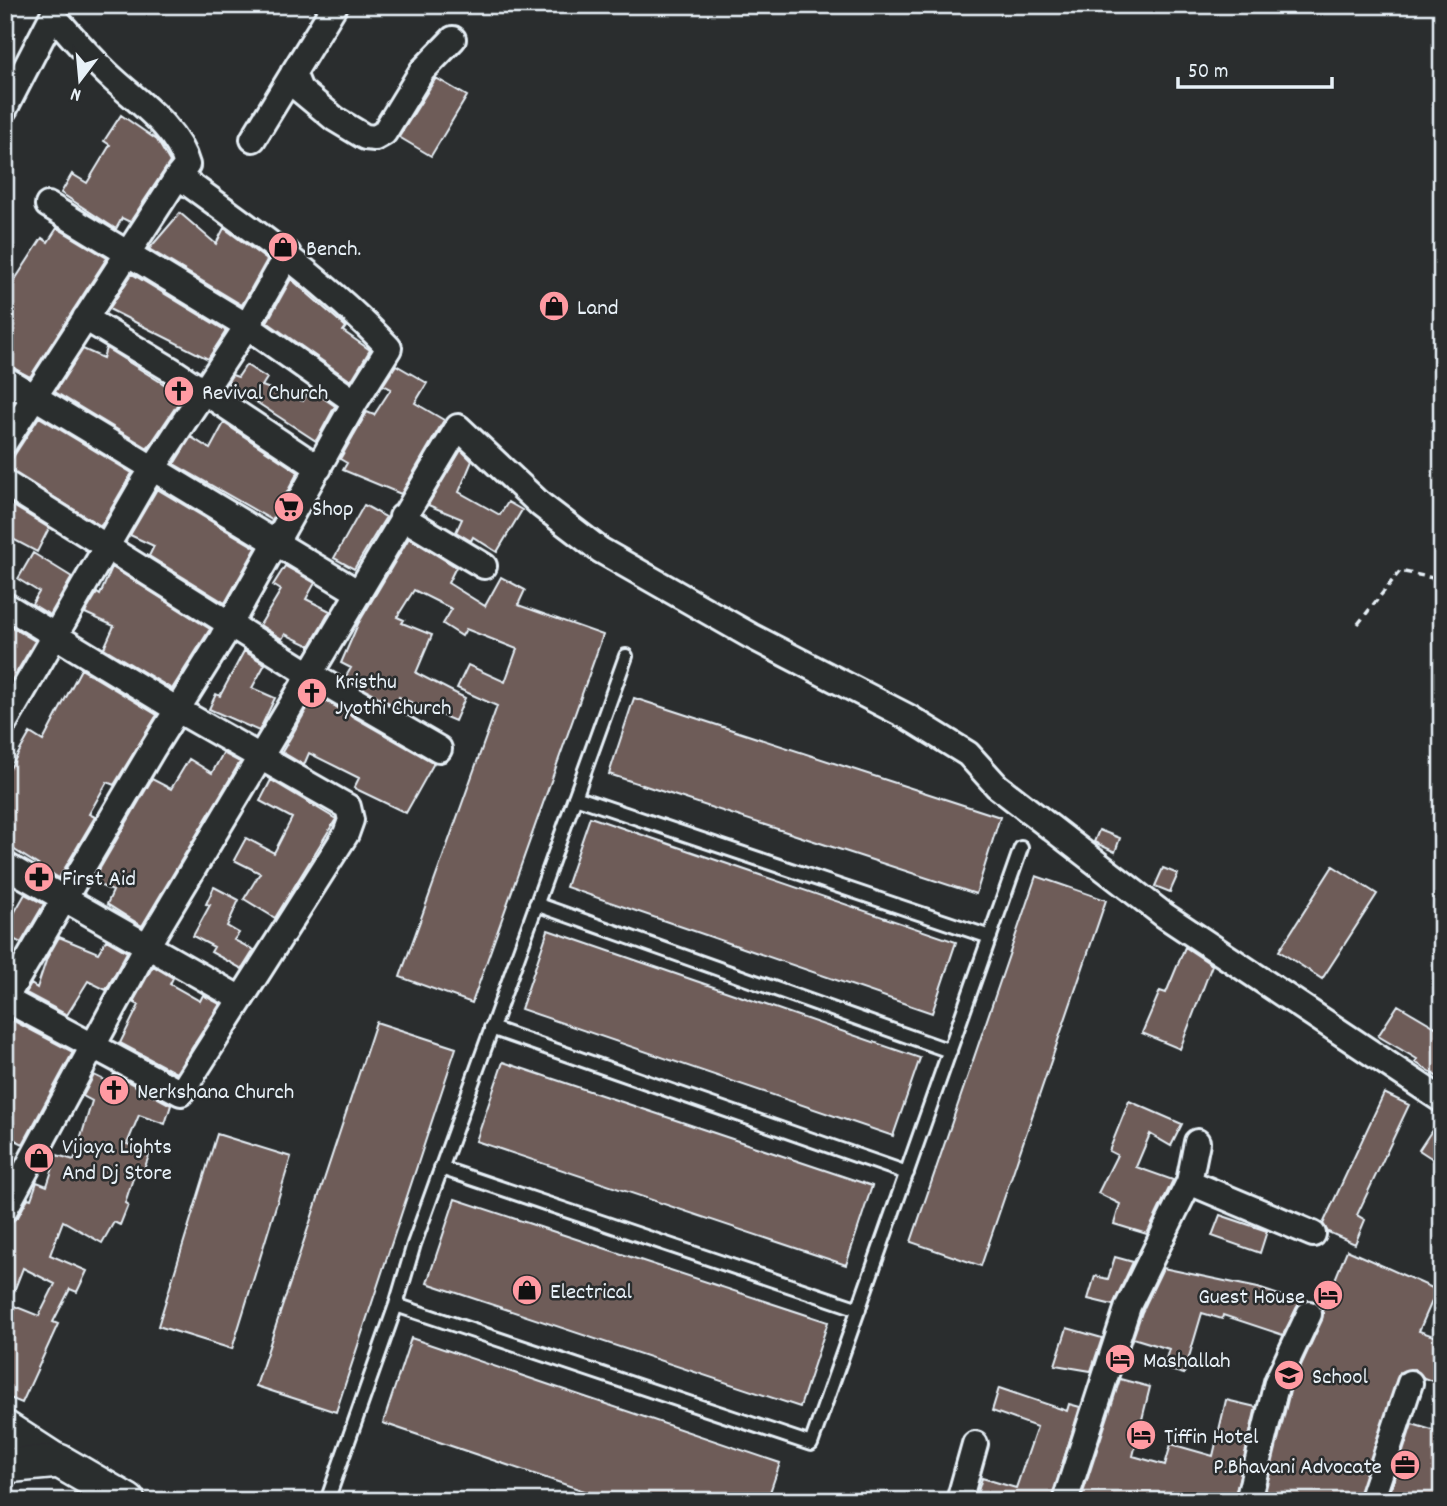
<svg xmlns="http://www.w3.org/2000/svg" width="1447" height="1506" font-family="Dekko,sans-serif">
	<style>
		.building { fill: #6e5c59; stroke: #e8f1f8; stroke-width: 2; fill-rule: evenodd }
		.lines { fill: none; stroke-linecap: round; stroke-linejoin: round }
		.service-casing { stroke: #e8f1f8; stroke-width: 18 }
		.minor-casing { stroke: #e8f1f8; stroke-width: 30 }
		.tertiary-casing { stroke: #e8f1f8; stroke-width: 35 }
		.secondary-casing { stroke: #e8f1f8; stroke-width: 38 }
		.path { stroke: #e8f1f8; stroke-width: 3.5; stroke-dasharray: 7 5; stroke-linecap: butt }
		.service { stroke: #2a2d2e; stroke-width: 12 }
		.minor { stroke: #2a2d2e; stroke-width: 24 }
		.tertiary { stroke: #2a2d2e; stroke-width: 30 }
		.secondary { stroke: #2a2d2e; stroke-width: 33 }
		.labels { text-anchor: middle; stroke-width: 5; stroke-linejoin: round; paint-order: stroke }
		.poi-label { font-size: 23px; fill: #e8f1f8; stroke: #2a2d2e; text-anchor: start }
	</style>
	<rect width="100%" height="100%" fill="#2a2d2e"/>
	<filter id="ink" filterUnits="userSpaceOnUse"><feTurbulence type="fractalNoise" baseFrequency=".0143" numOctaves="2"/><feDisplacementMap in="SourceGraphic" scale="14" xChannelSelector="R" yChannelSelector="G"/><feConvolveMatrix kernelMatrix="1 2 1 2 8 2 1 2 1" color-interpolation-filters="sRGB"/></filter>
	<g filter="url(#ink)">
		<path class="building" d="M 436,78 L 467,96 L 431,156 L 399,137 Z
			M 121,115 L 157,140 L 170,162 L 130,222 L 122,218 L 116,229 L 61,193 L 72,174 L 87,183 L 110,145 L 104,141 Z
			M 180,213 L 216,244 L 224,228 L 267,260 L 242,305 L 149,249 Z
			M 57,228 L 107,258 L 30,377 L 5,364 L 5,295 L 42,238 L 48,242 Z
			M 132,274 L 226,331 L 208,359 L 109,309 Z
			M 291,279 L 346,327 L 343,331 L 370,350 L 351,381 L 267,322 Z
			M 106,348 L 183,396 L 148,448 L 55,392 L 83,349 L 103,358 Z
			M 246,365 L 267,378 L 262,386 L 303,401 L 310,389 L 335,406 L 316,441 L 227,383 L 232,375 L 238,377 Z
			M 396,365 L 427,383 L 415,403 L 444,420 L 401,494 L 343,470 L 347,463 L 340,459 L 367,412 L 374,415 L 391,389 L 383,385 Z
			M 39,417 L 132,473 L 101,526 L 6,468 Z
			M 224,423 L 298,472 L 272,520 L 174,464 L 191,437 L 210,449 Z
			M 461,450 L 472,461 L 459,492 L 500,515 L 508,502 L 522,510 L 497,552 L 473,537 L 471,541 L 456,532 L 462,519 L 428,505 Z
			M 157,489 L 256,548 L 225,603 L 149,556 L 154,546 L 130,535 Z
			M 5,501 L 49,528 L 37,552 L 5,535 Z
			M 364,505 L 386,517 L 354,569 L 334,558 Z
			M 409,538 L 456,567 L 448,583 L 485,606 L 501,577 L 525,590 L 518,605 L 603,635 L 472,1003 L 400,977 L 497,706 L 457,688 L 468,665 L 505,682 L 517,649 L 466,629 L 462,636 L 443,624 L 452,609 L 414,590 L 397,617 L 404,620 L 402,623 L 432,635 L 416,673 L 465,698 L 455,721 L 399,697 L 395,706 L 345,678 L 351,668 L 341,663 L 358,624 Z
			M 33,553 L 72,577 L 50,615 L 32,604 L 39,592 L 18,579 Z
			M 285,566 L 315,583 L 306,599 L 330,611 L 310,646 L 285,634 L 282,639 L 260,625 L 281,590 L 273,585 Z
			M 112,567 L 210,629 L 172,689 L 104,648 L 114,626 L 85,613 L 97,593 L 100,595 Z
			M 5,623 L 35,641 L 5,692 Z
			M 244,651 L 265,664 L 252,688 L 275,698 L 259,731 L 209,709 L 216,694 L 220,696 Z
			M 81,669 L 157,715 L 114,785 L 107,782 L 89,814 L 95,817 L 59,878 L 5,844 L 5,777 L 30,733 L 43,741 Z
			M 315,695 L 434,763 L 406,813 L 354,788 L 359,778 L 309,753 L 304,765 L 282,752 Z
			M 634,698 L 1000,817 L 976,894 L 609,774 Z
			M 223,753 L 240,762 L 142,926 L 107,904 L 113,891 L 92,882 L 152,779 L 171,789 L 189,759 L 212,773 Z
			M 271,780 L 336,819 L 275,918 L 244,899 L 260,873 L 234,860 L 246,838 L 274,853 L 292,818 L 260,801 Z
			M 590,817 L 956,942 L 932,1013 L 566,887 Z
			M 1099,830 L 1120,838 L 1115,852 L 1094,842 Z
			M 1333,866 L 1377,894 L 1322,979 L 1279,951 Z
			M 1163,868 L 1178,874 L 1170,892 L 1155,886 Z
			M 1036,876 L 1106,900 L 981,1266 L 911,1242 Z
			M 214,887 L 239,900 L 227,926 L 239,933 L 234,940 L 254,950 L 242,969 L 211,952 L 214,947 L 193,936 L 210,905 L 206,904 Z
			M 25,894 L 44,904 L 21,943 L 5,935 L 5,929 Z
			M 548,930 L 920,1058 L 893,1136 L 521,1009 Z
			M 59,937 L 98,953 L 106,940 L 127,952 L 106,990 L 88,981 L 67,1015 L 26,993 L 31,984 L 37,988 L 47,958 Z
			M 1185,947 L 1212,965 L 1180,1049 L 1142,1033 L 1160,991 L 1166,993 Z
			M 153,966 L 173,978 L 170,984 L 200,1001 L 203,995 L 220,1004 L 176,1073 L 120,1043 L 139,1005 L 133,1002 Z
			M 1398,1005 L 1442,1031 L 1442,1080 L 1415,1062 L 1417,1059 L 1378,1036 Z
			M 12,1020 L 73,1052 L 23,1144 L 5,1135 L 5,1033 Z
			M 376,1022 L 456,1048 L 336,1412 L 256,1386 Z
			M 503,1062 L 872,1186 L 846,1265 L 476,1141 Z
			M 114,1074 L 171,1105 L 165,1124 L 139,1115 L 127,1144 L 150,1153 L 143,1172 L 136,1169 L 125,1203 L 128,1205 L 120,1225 L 114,1222 L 102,1243 L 63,1221 L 50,1255 L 87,1271 L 77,1292 L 70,1289 L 53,1322 L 58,1324 L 22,1403 L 5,1396 L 5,1224 L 18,1217 L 28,1198 L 31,1199 L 37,1182 L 47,1186 L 57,1155 L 74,1160 L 92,1101 L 83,1096 L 94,1075 L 110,1083 ZM 23,1268 L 55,1284 L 39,1316 L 9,1304 Z
			M 1384,1093 L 1409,1105 L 1357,1215 L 1365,1220 L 1355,1244 L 1328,1232 L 1323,1224 Z
			M 1129,1101 L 1182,1124 L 1171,1146 L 1150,1134 L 1136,1167 L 1173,1180 L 1147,1234 L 1114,1224 L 1120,1204 L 1098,1193 L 1117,1155 L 1109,1151 Z
			M 1442,1115 L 1442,1165 L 1419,1150 Z
			M 217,1134 L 291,1157 L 232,1349 L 158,1326 Z
			M 455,1199 L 828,1322 L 800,1407 L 427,1283 Z
			M 1220,1215 L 1267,1231 L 1260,1253 L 1212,1236 Z
			M 1347,1250 L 1437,1290 L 1419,1331 L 1442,1339 L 1442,1385 L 1424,1378 L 1414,1369 L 1400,1372 L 1357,1501 L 1288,1501 L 1265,1493 L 1291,1387 L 1322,1320 L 1323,1309 Z
			M 1115,1257 L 1133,1262 L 1113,1305 L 1088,1299 L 1095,1276 L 1108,1279 Z
			M 1163,1268 L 1258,1288 L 1300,1302 L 1283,1335 L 1223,1315 L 1222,1319 L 1202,1313 L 1184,1374 L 1163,1368 L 1169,1349 L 1133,1338 L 1142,1312 Z
			M 1067,1328 L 1102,1338 L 1091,1371 L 1055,1365 Z
			M 411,1338 L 780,1463 L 767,1501 L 614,1501 L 383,1423 Z
			M 1120,1379 L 1150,1387 L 1133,1456 L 1165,1465 L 1171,1444 L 1213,1456 L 1226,1400 L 1256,1407 L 1234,1501 L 1081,1499 Z
			M 999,1388 L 1067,1411 L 1069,1404 L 1080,1407 L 1051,1501 L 975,1501 L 982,1478 L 1016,1488 L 1037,1427 L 992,1411 Z
			M 1412,1424 L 1442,1433 L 1442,1501 L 1387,1501 Z"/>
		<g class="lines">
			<g class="service-casing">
				<path id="service" d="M 575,797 L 990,937
					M 536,904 L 950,1051
					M 491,1028 L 907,1173
					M 441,1168 L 859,1309
					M 396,1305 L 811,1444 L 1021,848
					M 327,1501 L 396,1305 L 414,1244 L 626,656"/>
			</g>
			<g class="minor-casing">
				<path id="minor" d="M 293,73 L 300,90 L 335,119 L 365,137 L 375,138 L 384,133 L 422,71 L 453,39
					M 5,108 L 53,15 C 72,37 91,59 113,79 C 139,103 177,128 187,165 L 178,176 C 253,230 326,281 389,348 L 355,402 L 222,638 L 152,750 L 5,999
					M 253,139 L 335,5
					M 48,205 L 247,326 L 355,402
					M 85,318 L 170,369 L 319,468
					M 5,379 L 359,593
					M 5,442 L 178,176
					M 5,483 L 311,675 L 439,749
					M 402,517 L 484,566
					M 5,605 L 176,709 L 348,807 L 351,820 L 346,834 L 181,1093 L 5,999
					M 5,722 L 144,482 L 247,326 L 288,254
					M 5,865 L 239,998
					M 1189,1182 L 1197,1142
					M 5,1209 L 147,946 L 458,427 L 541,505 L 600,550 L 751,636 L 908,717 L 968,754 L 997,786 L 1164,915 L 1442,1100
					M 959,1501 L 975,1444
					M 1065,1501 L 1128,1306 L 1189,1182 L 1313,1234
					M 1248,1501 L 1277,1382 L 1309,1314
					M 1371,1501 L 1410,1383"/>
			</g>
			<g class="tertiary-casing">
				<path id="tertiary" d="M 5,1426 L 59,1461"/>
			</g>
			<g class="secondary-casing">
				<path id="secondary" d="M 5,1466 L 59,1461 L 128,1501"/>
			</g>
			<path class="path" d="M 1358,624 L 1400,571 L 1442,580"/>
			<use href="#service" class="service"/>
			<use href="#minor" class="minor"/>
			<use href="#tertiary" class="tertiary"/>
			<use href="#secondary" class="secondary"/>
		</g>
	</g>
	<defs>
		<g id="shop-disc" transform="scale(1.575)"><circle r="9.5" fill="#ff9aa2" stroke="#2a2d2e"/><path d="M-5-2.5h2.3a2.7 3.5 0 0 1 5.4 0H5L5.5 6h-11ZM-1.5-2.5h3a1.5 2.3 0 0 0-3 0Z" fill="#111"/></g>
		<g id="church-disc" transform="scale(1.575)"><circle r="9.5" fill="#ff9aa2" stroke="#2a2d2e"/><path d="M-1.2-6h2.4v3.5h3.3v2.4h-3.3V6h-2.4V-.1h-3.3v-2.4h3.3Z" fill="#111"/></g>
		<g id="supermarket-disc" transform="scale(1.575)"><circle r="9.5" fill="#ff9aa2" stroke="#2a2d2e"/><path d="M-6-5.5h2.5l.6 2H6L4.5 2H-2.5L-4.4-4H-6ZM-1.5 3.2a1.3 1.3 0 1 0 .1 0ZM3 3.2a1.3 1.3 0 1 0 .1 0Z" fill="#111"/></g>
		<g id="pharmacy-disc" transform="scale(1.575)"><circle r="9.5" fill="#ff9aa2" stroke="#2a2d2e"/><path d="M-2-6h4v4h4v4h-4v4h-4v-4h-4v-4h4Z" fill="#111"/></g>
		<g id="hotel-disc" transform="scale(1.575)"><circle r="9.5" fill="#ff9aa2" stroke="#2a2d2e"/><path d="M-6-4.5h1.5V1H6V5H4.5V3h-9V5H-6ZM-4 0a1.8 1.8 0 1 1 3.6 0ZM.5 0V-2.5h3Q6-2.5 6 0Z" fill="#111"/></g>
		<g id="school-disc" transform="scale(1.575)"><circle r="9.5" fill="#ff9aa2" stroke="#2a2d2e"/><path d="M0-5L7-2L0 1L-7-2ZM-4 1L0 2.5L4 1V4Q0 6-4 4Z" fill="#111"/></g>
		<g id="office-disc" transform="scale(1.575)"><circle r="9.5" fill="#ff9aa2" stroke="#2a2d2e"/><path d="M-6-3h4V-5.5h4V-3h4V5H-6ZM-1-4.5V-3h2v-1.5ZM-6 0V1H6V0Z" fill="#111"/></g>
	</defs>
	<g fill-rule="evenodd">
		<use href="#shop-disc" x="283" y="247"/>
		<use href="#shop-disc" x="554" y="306"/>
		<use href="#church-disc" x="179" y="391"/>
		<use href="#supermarket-disc" x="289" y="507"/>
		<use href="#church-disc" x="312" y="693"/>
		<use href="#pharmacy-disc" x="39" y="877"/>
		<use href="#church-disc" x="114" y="1090"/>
		<use href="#shop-disc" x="39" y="1158"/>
		<use href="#shop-disc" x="527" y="1290"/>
		<use href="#hotel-disc" x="1328" y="1295"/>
		<use href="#hotel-disc" x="1120" y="1359"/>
		<use href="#school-disc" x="1289" y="1375"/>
		<use href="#hotel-disc" x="1141" y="1435"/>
		<use href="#office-disc" x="1405" y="1465"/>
	</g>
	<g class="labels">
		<g class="poi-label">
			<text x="306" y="255">Bench.</text>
			<text x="577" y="314">Land</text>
			<text x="202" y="399">Revival Church</text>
			<text x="312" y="515">Shop</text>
			<text x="335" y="688">Kristhu<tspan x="335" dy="26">Jyothi Church</tspan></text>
			<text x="62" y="885">First Aid</text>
			<text x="137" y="1098">Nerkshana Church</text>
			<text x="62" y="1153">Vijaya Lights<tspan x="62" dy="26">And Dj Store</tspan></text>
			<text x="550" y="1298">Electrical</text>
			<text x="1305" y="1303" text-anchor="end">Guest House</text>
			<text x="1143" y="1367">Mashallah</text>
			<text x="1312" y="1383">School</text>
			<text x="1164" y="1443">Tiffin Hotel</text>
			<text x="1382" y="1473" text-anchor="end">P.Bhavani Advocate</text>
		</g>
	</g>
	<rect width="1447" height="1506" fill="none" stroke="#2a2d2e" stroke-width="28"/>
	<rect x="14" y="14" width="1419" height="1478" fill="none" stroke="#e8f1f8" stroke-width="2.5" filter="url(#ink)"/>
	<g transform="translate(80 80) rotate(196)" stroke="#2a2d2e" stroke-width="5" paint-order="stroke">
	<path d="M0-5L12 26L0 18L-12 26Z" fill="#e8f1f8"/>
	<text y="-10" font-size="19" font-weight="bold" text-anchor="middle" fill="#e8f1f8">N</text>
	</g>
	<path d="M1178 77v10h154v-10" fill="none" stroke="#e8f1f8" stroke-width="3.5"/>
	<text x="1188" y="77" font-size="21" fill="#e8f1f8" stroke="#2a2d2e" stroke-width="5" paint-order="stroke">50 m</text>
</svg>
